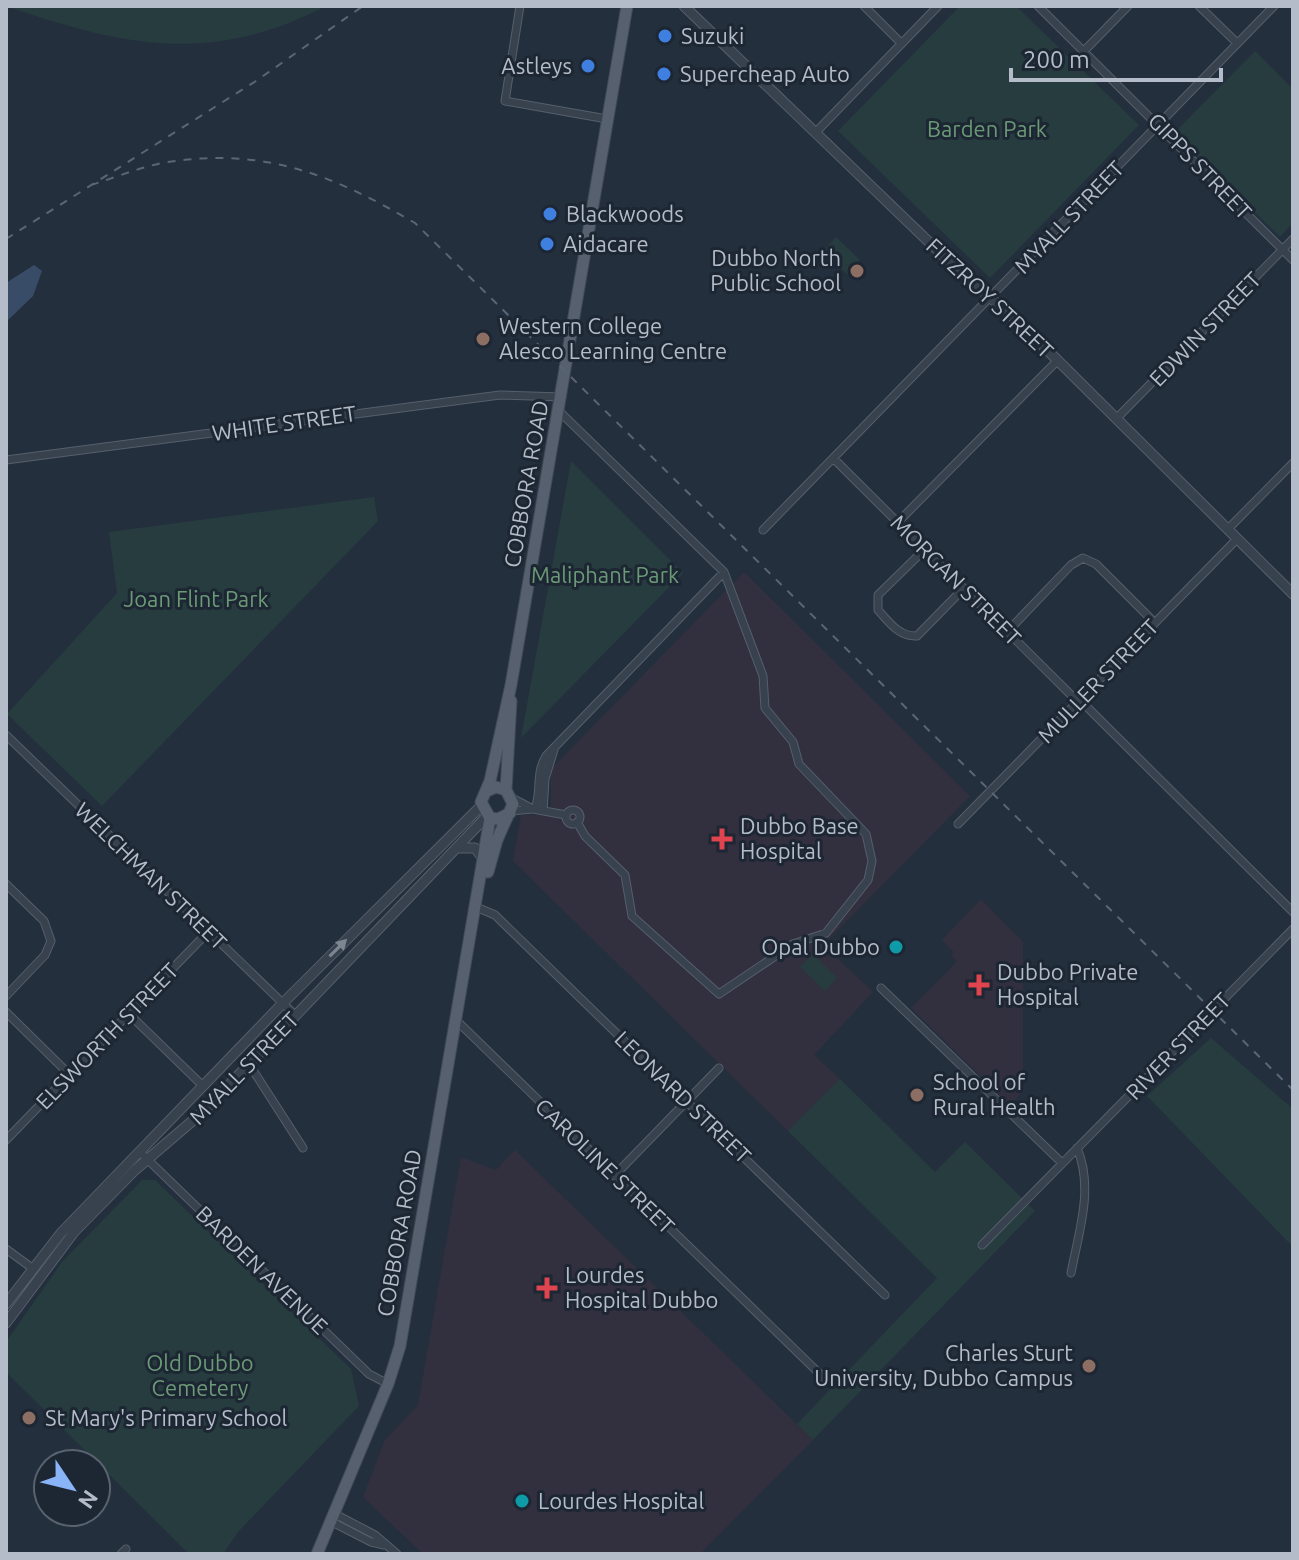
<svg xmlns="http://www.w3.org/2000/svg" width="1299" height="1560" font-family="Ubuntu,sans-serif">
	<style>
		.medical { fill: #32303f }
		.green { fill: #263c3f }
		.water { fill: #394c67 }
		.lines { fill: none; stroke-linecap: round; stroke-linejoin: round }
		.minor-casing { stroke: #565f6c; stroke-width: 9 }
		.tertiary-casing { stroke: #565f6c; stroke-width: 11 }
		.primary-casing { stroke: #414a57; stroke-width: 13 }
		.minor { stroke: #38414e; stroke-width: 7 }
		.tertiary { stroke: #38414e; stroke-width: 9 }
		.primary { stroke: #56606e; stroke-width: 11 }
		.rail { stroke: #5a6575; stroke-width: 2; stroke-dasharray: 8 8; stroke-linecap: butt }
		.oneway { fill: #7c8592 }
		.shop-dot { fill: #3f7fe0; stroke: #1d2633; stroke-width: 3 }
		.education-dot { fill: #8d6e63; stroke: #1d2633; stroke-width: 3 }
		.health-dot { fill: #e0444e; stroke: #1d2633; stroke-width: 3 }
		.culture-dot { fill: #0f9aa8; stroke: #1d2633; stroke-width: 3 }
		.labels { text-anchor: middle; stroke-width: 6; stroke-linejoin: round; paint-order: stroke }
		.poi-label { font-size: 22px; fill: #b4bcc9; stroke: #1d2633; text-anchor: start }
		.park-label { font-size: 22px; fill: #6b9a76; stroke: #1d2633 }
		.street-label { font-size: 22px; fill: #b4bcc9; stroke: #1d2633 }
	</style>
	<rect width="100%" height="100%" fill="#242f3e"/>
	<path class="medical" d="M 744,572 L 970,796 L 823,945 L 873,992 L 814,1055 L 840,1079 L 788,1131 L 513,861 L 521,815 L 551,815 L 551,769 Z
		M 981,899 L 1023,942 L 1023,1091 L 1010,1105 L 911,1008 L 957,962 L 951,955 L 954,952 L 942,940 Z
		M 515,1150 L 813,1440 L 700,1554 L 423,1554 L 363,1497 L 385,1440 L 418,1405 L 461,1157 L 496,1170 Z"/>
	<path class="green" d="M 6,6 L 326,6 C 210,66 123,46 6,6 Z
		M 960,6 L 1016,6 L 1139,125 L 990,278 L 838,131 Z
		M 1255,51 L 1293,89 L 1293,223 L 1280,237 L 1174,133 Z
		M 836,237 L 860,260 L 847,274 L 823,251 Z
		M 571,461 L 683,573 L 521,738 Z
		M 374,497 L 378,521 L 102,806 L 7,714 L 117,593 L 109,532 Z
		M 813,954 L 837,978 L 825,991 L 800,967 Z
		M 1211,1038 L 1293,1109 L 1293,1247 L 1147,1096 Z
		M 840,1079 L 935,1172 L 965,1142 L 1035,1211 L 813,1440 L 797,1424 L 937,1278 L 788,1131 Z
		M 142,1180 L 155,1180 L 351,1369 L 359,1406 L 238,1532 L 223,1554 L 189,1554 L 6,1372 L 6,1342 L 62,1262 Z"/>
	<path class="water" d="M 34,265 L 42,271 L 33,296 L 6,322 L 6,283 Z"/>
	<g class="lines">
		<g class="minor-casing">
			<path id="minor" d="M 520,6 L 505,101 L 607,119
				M 864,6 L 901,43
				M 1038,6 L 1293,260
				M 1199,6 L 1237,43
				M 1084,51 L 1128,6
				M 816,132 L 938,6
				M 560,412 L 724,572 L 763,676 L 765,708 L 793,742 L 799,764 L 866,834 L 872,861 L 868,880 L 826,933 L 793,944 L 719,994 L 632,916 L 625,875 L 585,836 L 577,822
				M 1116,419 L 1293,239
				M 834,459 L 1078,702
				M 6,460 L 500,395 L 562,397
				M 898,522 L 1058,360
				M 1228,529 L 1293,463
				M 763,530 L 1274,6
				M 925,549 L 878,595 L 878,610 C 889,622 899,637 917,636 L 964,588
				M 1008,631 L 1071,565 L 1083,558 L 1096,564 L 1155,623
				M 1080,700 L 1293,912
				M 6,735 L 296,1016
				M 512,798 L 533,809
				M 535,809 C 542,791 535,774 546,756 L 724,572
				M566 817a7 7 0 1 1 14 0a7 7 0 1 1-14 0Z
				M 511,811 L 533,809 L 566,815
				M 543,811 L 545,779 L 554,750
				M 958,824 L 1237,539
				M 6,884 L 44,921 L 51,941 L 45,955 L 6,996
				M 476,907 L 495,915 L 885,1295
				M 881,988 L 1062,1163
				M 6,1012 L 70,1075
				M 129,1014 L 203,1086
				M 456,1020 L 824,1378
				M 249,1064 L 303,1148
				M 6,1140 L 208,932
				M 144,1156 L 369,1374 L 388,1384
				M 614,1176 L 719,1068
				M 982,1245 L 1293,929
				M 6,1249 L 32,1268
				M 1071,1273 C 1079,1231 1094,1188 1077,1148
				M 333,1513 L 375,1535 L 397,1554
				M 330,1521 L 371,1542 L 384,1545
				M 121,1554 L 126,1549"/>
		</g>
		<g class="tertiary-casing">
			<path id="tertiary" d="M 684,6 L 958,270 L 1020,323 L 1293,594
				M 459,848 L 475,848 L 484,860
				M 6,1304 L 61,1233 L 283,1003 L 481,806
				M 6,1323 L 74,1232 L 135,1170 L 204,1111 L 487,816"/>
		</g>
		<g class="primary-casing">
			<path id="primary" d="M 506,790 L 511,701
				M 487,791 L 496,787 L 506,790 L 513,804 L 497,840 L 488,872
				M 510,813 L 498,819 L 490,818 L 481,802 L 490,781 L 511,685 L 627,6
				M 317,1554 L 388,1384 L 400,1346 L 490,818"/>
		</g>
		<use href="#minor" class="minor"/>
		<use href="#tertiary" class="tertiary"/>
		<use href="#primary" class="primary"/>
		<path class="rail" d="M 91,185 C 114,178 138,168 162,163 C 262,146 331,174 415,223 L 1293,1090
			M 6,239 L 256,81 L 363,6"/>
	</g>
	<defs><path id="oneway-solid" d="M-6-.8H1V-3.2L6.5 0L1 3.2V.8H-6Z" transform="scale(2)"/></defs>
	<use class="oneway" href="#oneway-solid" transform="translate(338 948) rotate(-45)"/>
	<g class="shop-dot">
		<circle cx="665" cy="36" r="8"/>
		<circle cx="588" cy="66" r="8"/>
		<circle cx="664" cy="74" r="8"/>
		<circle cx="550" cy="214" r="8"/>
		<circle cx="547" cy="244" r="8"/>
	</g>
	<g class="education-dot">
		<circle cx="857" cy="271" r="8"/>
		<circle cx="483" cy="339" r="8"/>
		<circle cx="917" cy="1095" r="8"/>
		<circle cx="1089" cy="1366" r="8"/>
		<circle cx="29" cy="1418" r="8"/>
	</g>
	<g class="health-dot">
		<path d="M718 827h8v8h8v8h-8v8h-8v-8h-8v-8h8z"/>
		<path d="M975 973h8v8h8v8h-8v8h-8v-8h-8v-8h8z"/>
		<path d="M543 1276h8v8h8v8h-8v8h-8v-8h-8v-8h8z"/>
	</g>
	<g class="culture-dot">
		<circle cx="896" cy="947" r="8"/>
		<circle cx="522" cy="1501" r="8"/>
	</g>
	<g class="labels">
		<g class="poi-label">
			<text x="681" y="44">Suzuki</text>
			<text x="572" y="74" text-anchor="end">Astleys</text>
			<text x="680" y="82">Supercheap Auto</text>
			<text x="566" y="222">Blackwoods</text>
			<text x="563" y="252">Aidacare</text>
			<text x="841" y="266" text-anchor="end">Dubbo North<tspan x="841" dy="25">Public School</tspan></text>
			<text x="499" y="334">Western College<tspan x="499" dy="25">Alesco Learning Centre</tspan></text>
			<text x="740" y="834">Dubbo Base<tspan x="740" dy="25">Hospital</tspan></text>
			<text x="880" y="955" text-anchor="end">Opal Dubbo</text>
			<text x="997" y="980">Dubbo Private<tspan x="997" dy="25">Hospital</tspan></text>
			<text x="933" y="1090">School of<tspan x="933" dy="25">Rural Health</tspan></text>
			<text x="565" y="1283">Lourdes<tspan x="565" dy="25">Hospital Dubbo</tspan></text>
			<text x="1073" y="1361" text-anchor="end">Charles Sturt<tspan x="1073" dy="25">University, Dubbo Campus</tspan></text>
			<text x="45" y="1426">St Mary's Primary School</text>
			<text x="538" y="1509">Lourdes Hospital</text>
		</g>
		<g class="park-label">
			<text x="987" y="137">Barden Park</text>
			<text x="605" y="583">Maliphant Park</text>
			<text x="196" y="607">Joan Flint Park</text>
			<text x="200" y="1371">Old Dubbo<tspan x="200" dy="25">Cemetery</tspan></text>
		</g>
		<g class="street-label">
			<text transform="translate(1200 166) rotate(46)" y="8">GIPPS STREET</text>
			<text transform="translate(1069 217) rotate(-46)" y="8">MYALL STREET</text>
			<text transform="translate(990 298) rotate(43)" y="8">FITZROY STREET</text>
			<text transform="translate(1205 329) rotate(-46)" y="8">EDWIN STREET</text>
			<text transform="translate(284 423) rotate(-8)" y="8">WHITE STREET</text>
			<text transform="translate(526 484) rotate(-80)" y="8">COBBORA ROAD</text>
			<text transform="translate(956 580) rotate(45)" y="8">MORGAN STREET</text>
			<text transform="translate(1098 681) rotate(-46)" y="8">MULLER STREET</text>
			<text transform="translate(151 876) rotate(44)" y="8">WELCHMAN STREET</text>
			<text transform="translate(107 1036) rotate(-46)" y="8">ELSWORTH STREET</text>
			<text transform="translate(1178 1046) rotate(-46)" y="8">RIVER STREET</text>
			<text transform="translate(244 1068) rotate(-46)" y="8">MYALL STREET</text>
			<text transform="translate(683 1097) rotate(44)" y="8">LEONARD STREET</text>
			<text transform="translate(605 1166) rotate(44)" y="8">CAROLINE STREET</text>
			<text transform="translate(399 1233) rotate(-80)" y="8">COBBORA ROAD</text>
			<text transform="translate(262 1270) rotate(44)" y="8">BARDEN AVENUE</text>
		</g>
	</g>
	<rect width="1299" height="1560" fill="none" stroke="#b4bcc9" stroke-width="16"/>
	<g transform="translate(72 1488) rotate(125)"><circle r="38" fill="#1d2633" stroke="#59626f" stroke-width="2"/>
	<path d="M0-6L14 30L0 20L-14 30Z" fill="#8ab4f8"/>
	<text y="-12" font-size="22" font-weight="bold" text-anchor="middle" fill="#b4bcc9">N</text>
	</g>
	<path d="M1011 68v12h210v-12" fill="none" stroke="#b4bcc9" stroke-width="4"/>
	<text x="1023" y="68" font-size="24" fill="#b4bcc9" stroke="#1d2633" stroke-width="6" paint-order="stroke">200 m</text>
</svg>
